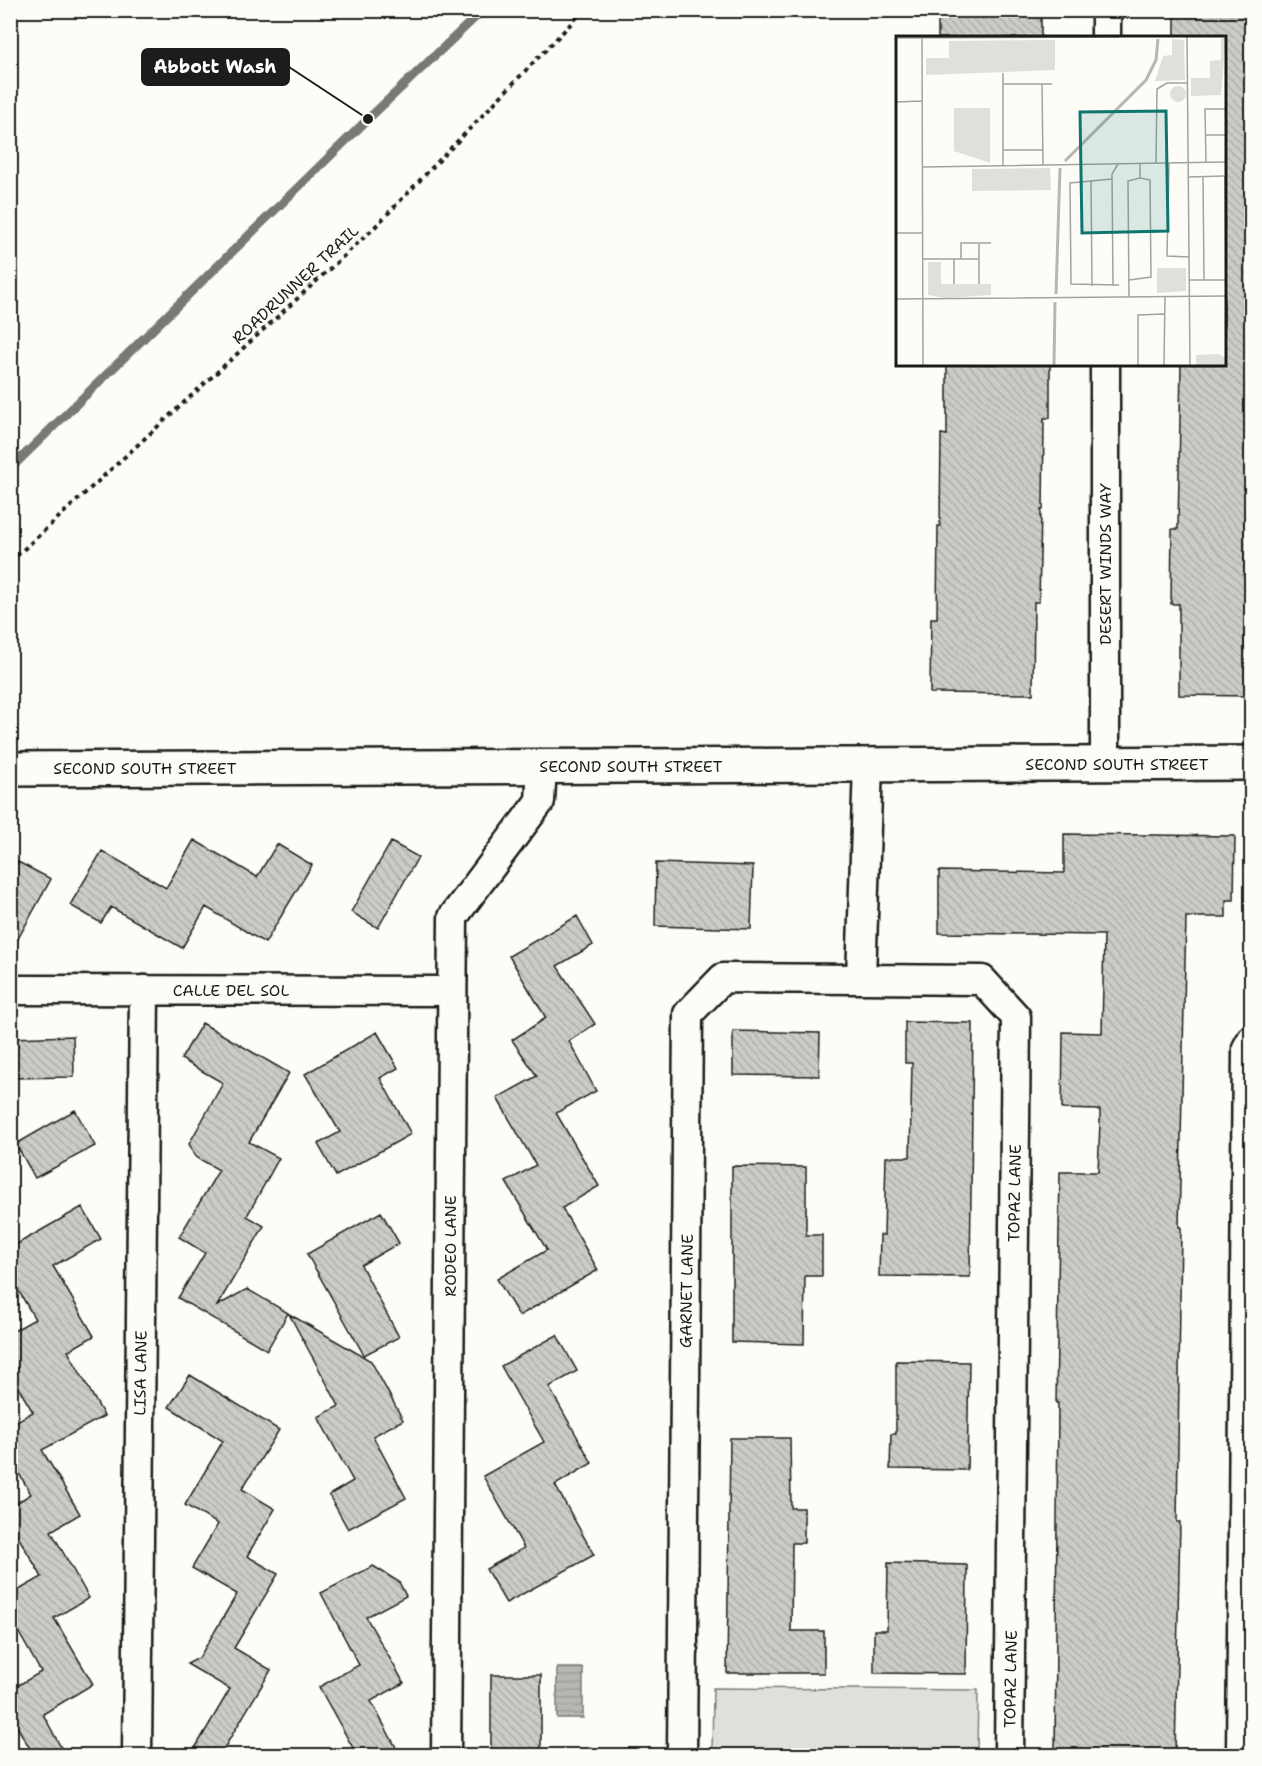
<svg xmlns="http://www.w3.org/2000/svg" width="1262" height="1766" font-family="'Shantell Sans',sans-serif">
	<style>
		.green { fill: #e0dfdb; stroke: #7e7e7c; stroke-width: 1.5 }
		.water { fill: url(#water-rules); stroke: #797876; stroke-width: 1.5 }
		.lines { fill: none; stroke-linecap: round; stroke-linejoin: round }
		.stream { stroke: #797876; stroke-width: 9 }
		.building { fill: url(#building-back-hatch); stroke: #1c1c1c; stroke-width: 1.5 }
		.minor-casing { stroke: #1c1c1c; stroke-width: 33 }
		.tertiary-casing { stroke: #1c1c1c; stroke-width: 38 }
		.path { stroke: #1c1c1c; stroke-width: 4; stroke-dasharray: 4.5 4.5; stroke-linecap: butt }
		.minor { stroke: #fdfcf7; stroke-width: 28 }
		.tertiary { stroke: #fdfcf7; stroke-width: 33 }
		.labels { text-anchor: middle; stroke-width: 4.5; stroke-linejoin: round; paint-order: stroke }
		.street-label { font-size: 16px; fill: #1c1c1c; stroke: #fdfcf7 }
		.inset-river { fill: none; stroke: #b7b6b2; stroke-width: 3 }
		.inset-road { fill: none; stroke: #a3a29f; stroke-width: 1.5 }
		.view { fill: #0f766e; fill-opacity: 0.15; stroke: #0f766e; stroke-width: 3 }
		.inset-edge { fill: none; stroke: #1c1c1c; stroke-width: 3 }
		.leader { fill: none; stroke: #1c1c1c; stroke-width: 2 }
		.callout-dot { fill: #1c1c1c; stroke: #fdfcf7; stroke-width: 2 }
		.callout { fill: #1c1c1c; stroke: #1c1c1c; stroke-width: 2 }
		.callout-label { font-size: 18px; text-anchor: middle; font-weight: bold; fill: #fff }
	</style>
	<defs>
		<pattern id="water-rules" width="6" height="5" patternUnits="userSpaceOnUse" patternTransform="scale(1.5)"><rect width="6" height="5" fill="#b7b6b2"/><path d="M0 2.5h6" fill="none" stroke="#9d9c98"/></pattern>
		<pattern id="building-back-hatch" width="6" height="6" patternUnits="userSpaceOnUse" patternTransform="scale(1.5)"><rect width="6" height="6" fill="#cccbc8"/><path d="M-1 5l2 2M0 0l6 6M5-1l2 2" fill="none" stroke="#afaeab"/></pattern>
	</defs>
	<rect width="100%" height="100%" fill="#fdfcf7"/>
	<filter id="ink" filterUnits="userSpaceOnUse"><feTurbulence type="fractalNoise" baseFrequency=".0167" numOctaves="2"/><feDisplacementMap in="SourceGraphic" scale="12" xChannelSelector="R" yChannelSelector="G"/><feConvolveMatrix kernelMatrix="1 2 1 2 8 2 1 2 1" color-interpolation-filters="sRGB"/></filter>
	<g filter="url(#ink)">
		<path class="green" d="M 713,1688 L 978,1690 L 977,1755 L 712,1755 Z"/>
		<path class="water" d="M 557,1668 L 583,1668 L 583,1718 L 557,1718 Z"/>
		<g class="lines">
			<path class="stream" d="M 10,469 L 368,119 L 483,10"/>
		</g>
		<path class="building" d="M 938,10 L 1041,10 L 1041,38 L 938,38 Z
			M 1175,10 L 1251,10 L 1251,696 L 1179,695 L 1179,604 L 1171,604 L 1172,529 L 1178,529 L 1181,364 L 1224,364 L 1224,38 L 1175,38 Z
			M 947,364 L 1050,364 L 1050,418 L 1044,418 L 1043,510 L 1041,510 L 1039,602 L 1034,602 L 1033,694 L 930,693 L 931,618 L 937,618 L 938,526 L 940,526 L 941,434 L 947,435 Z
			M 1064,834 L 1235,836 L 1234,900 L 1226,900 L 1226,917 L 1186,917 L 1179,1227 L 1181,1227 L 1177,1522 L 1180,1522 L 1175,1755 L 1055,1755 L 1058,1403 L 1056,1403 L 1060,1172 L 1098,1172 L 1100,1122 L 1100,1110 L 1062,1109 L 1063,1032 L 1102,1033 L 1104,935 L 939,933 L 939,871 L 1064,873 Z
			M 194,840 L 257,877 L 277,844 L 312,865 L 265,943 L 206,907 L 182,948 L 111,907 L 101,923 L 70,905 L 102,851 L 166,888 Z
			M 391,842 L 418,857 L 378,928 L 351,912 Z
			M 18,862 L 51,879 L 10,953 L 10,876 Z
			M 656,863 L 753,866 L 751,929 L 655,926 Z
			M 577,916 L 593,945 L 557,966 L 595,1024 L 569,1041 L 596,1091 L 556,1113 L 599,1186 L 562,1208 L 598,1270 L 519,1316 L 497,1279 L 547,1250 L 506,1182 L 536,1165 L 497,1098 L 537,1076 L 512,1040 L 546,1018 L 509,956 Z
			M 905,1022 L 973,1023 L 970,1277 L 879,1276 L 880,1235 L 884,1235 L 886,1157 L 910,1157 L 912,1063 L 905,1063 Z
			M 202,1023 L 289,1073 L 249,1142 L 279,1158 L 247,1216 L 264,1226 L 217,1306 L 247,1289 L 288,1313 L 267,1350 L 178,1298 L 205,1253 L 179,1237 L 219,1170 L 196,1157 L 189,1144 L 223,1083 L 181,1059 Z
			M 733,1031 L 820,1033 L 819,1076 L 733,1075 Z
			M 377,1032 L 398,1068 L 380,1078 L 411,1134 L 336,1176 L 318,1144 L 340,1132 L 305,1074 Z
			M 73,1036 L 74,1077 L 10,1078 L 10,1038 Z
			M 75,1110 L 95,1146 L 35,1178 L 16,1144 Z
			M 732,1166 L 806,1167 L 806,1235 L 822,1235 L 822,1276 L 805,1276 L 804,1344 L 732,1342 Z
			M 82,1207 L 101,1239 L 53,1266 L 94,1336 L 68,1351 L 104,1416 L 42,1450 L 80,1514 L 51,1531 L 89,1598 L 54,1618 L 93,1684 L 43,1714 L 65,1755 L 34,1755 L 10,1715 L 10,1690 L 41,1672 L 10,1617 L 10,1595 L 42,1577 L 10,1523 L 10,1507 L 31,1494 L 10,1458 L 10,1425 L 33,1412 L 10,1374 L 10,1333 L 35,1319 L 10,1276 L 10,1248 Z
			M 381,1212 L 399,1243 L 361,1265 L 399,1337 L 364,1355 L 307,1254 Z
			M 289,1314 L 371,1361 L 403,1420 L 373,1436 L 406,1498 L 348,1529 L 329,1495 L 353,1481 L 318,1417 L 339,1406 Z
			M 557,1335 L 577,1371 L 549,1387 L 592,1463 L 555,1485 L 594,1555 L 506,1603 L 486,1569 L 524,1548 L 483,1476 L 544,1442 L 501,1366 Z
			M 896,1361 L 969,1362 L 967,1470 L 890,1469 L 891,1434 L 896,1434 Z
			M 190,1375 L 279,1430 L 242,1489 L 275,1509 L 247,1556 L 278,1574 L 234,1648 L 271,1670 L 220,1755 L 191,1755 L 230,1689 L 187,1664 L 199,1658 L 237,1594 L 192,1568 L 218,1524 L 185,1505 L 223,1441 L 169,1407 Z
			M 730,1438 L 790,1438 L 791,1508 L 804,1508 L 804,1543 L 792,1543 L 791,1631 L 824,1631 L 824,1673 L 727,1673 Z
			M 888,1563 L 967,1565 L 966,1674 L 874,1673 L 874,1630 L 887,1630 Z
			M 373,1566 L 399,1582 L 406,1596 L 366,1617 L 404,1683 L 371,1701 L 400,1755 L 357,1755 L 319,1687 L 359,1665 L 321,1593 Z
			M 491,1675 L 541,1675 L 541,1755 L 491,1755 Z"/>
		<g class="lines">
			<g class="minor-casing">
				<path id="minor" d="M 1106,38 L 1106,10
					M 868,764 L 861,979 L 982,980 L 1016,1017 L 1009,1756
					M 1105,764 L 1105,364
					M 10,990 L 452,991
					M 137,1756 L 144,990
					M 446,1756 L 453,917 L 540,801 L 542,766
					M 682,1756 L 688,1014 L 723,978 L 861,979
					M 1241,1756 L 1247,1048 L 1252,1039"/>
			</g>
			<g class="tertiary-casing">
				<path id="tertiary" d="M 10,769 L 1252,763"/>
			</g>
			<path class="path" d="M 10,562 L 371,231 L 584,10"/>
			<use href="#minor" class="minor"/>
			<use href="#tertiary" class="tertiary"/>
		</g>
	</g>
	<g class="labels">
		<g class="street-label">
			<text transform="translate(295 284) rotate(-43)" y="6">ROADRUNNER TRAIL</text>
			<text transform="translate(1105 564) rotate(-90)" y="6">DESERT WINDS WAY</text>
			<text x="1117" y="770">SECOND SOUTH STREET</text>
			<text x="631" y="772">SECOND SOUTH STREET</text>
			<text x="145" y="774">SECOND SOUTH STREET</text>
			<text x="231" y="996">CALLE DEL SOL</text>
			<text transform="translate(1014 1193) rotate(-89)" y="6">TOPAZ LANE</text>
			<text transform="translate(450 1246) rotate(-90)" y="6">RODEO LANE</text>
			<text transform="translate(686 1291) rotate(-89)" y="6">GARNET LANE</text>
			<text transform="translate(140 1373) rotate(-89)" y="6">LISA LANE</text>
			<text transform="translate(1010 1679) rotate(-89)" y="6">TOPAZ LANE</text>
		</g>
	</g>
	<g transform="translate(896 36)">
		<rect width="330" height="330" fill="#fdfcf7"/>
		<path d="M 325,2 L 330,2 L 325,59 L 295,60 L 295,42 L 314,42 L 314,25 L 325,24 ZM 276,3 L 288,4 L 289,44 L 259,45 L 267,20 L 276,19 ZM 159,4 L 159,34 L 30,39 L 30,22 L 53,22 L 53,5 ZM274 58a8 8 0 1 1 16 0a8 8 0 1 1-16 0ZM 58,72 L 94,72 L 94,127 L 58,115 ZM 32,226 L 45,226 L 45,248 L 95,248 L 95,259 L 49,262 L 32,259 ZM 261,232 L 290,232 L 290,255 L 261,257 Z" fill="#e0dfdb"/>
		<path d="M 154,132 L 155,154 L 76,155 L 76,133 ZM 322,318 L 330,322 L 330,329 L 300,329 L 300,319 Z" fill="#e0dfdb"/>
		<path class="inset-river" d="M 169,125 L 250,44 L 260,24 L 262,3M 160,258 L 164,132M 158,329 L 159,266"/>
		<path class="inset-road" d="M 26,1 L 27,329M 291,1 L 294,329M 0,2 L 223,1M 107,37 L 107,130M 107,48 L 156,48M 146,48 L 147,129M 0,66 L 26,65M 310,99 L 330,99M 107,114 L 147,114M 310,126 L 309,73 L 330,73M 260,127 L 261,53 L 271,47 L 291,47M 273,127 L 271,220 L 293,221M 27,131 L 330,126M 307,140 L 308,244M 329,140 L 330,244M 293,141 L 328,140M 216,143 L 174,147 L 175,248 L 223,249M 195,144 L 196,250M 0,197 L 27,197M 83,208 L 83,248M 27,223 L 82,223M 65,223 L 65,207 L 95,207M 233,244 L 255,241 L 254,144 L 244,142 L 244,127M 293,244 L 330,244M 58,248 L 58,223M 217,250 L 216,138 L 222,128M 233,261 L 232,145 L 244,142M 0,263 L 330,260M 242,329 L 242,279 L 268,278M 268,329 L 269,260"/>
		<path class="view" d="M 270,75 L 272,195 L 186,197 L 184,76 Z"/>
		<rect width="330" height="330" class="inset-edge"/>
	</g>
	<path class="leader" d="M368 119L289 67"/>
	<circle class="callout-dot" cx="368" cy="119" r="6"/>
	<rect class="callout" x="142" y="49" width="147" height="36" rx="6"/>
	<g class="callout-label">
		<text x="215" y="73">Abbott Wash</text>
	</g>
	<rect width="1262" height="1766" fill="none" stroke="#fdfcf7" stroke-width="36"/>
	<rect x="18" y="18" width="1226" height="1730" fill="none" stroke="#1c1c1c" stroke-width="2" filter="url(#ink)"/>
</svg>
